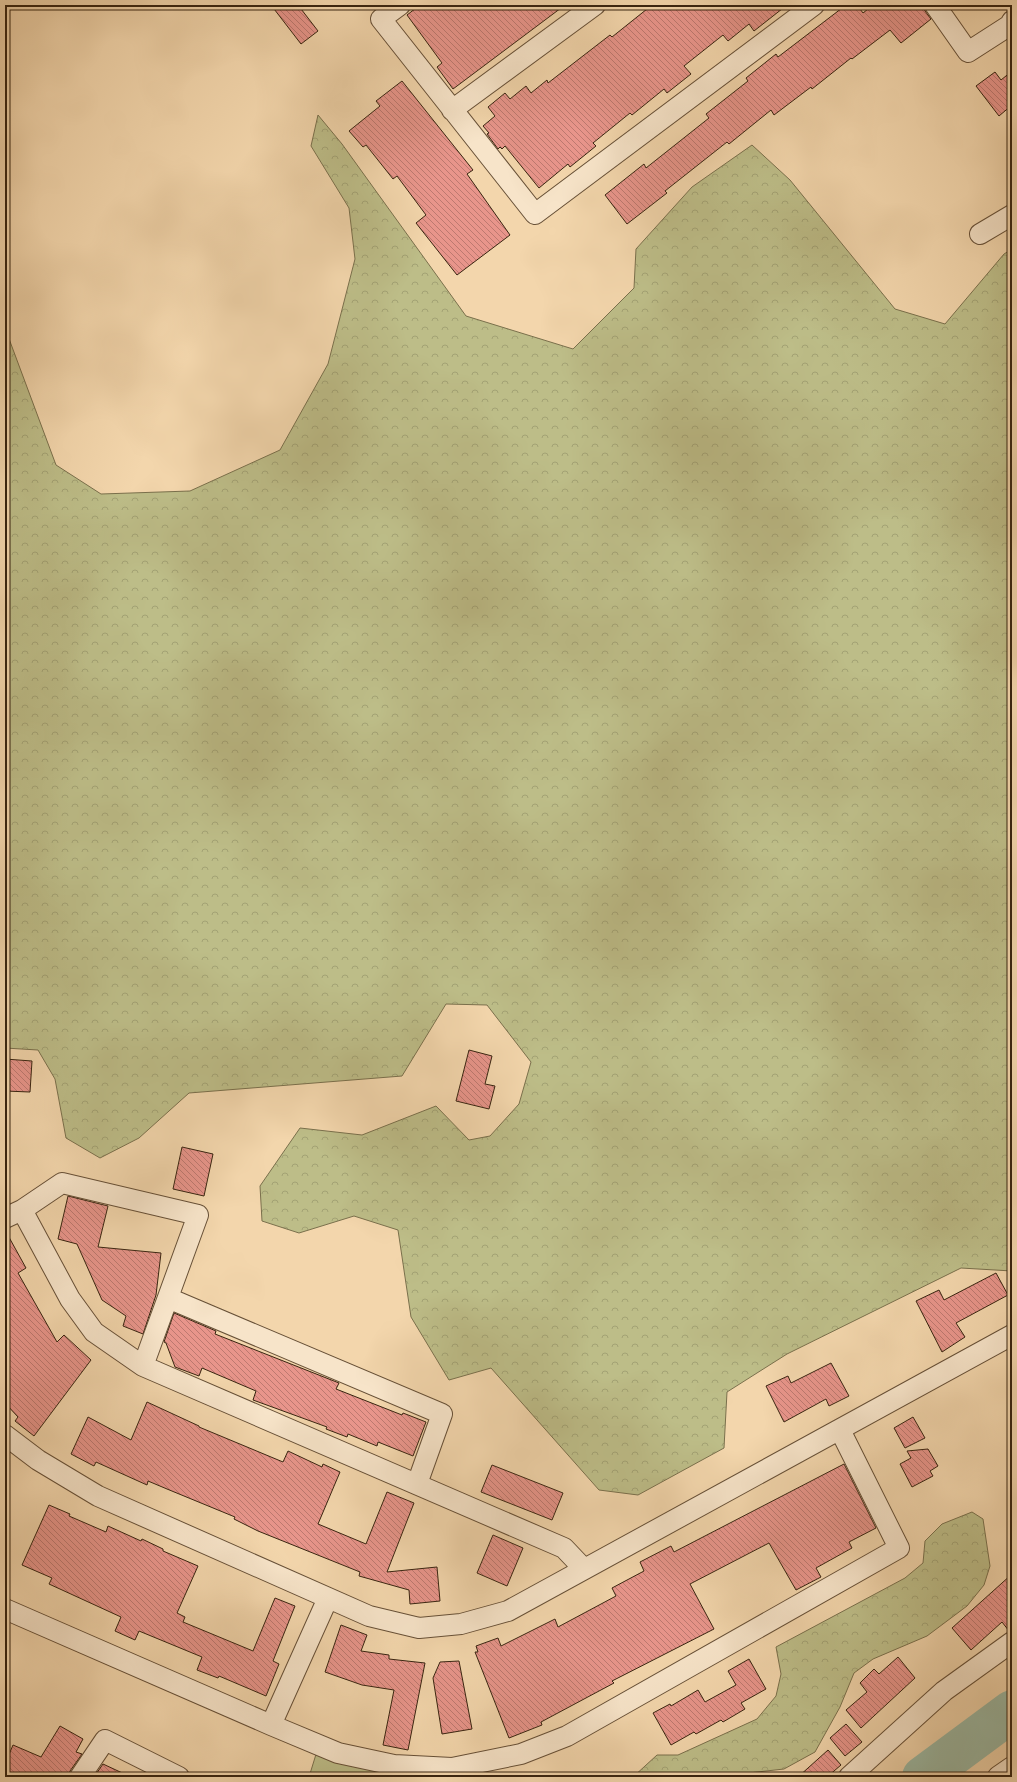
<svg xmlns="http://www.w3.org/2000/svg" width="1017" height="1782" font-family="Cardo,serif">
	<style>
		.green { fill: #bdbd88; stroke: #7a704c }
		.forest { fill: url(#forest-crowns); stroke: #7a704c }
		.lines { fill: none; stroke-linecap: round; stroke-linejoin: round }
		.river { stroke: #9cbaa5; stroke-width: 42 }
		.building { fill: url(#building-back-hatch); stroke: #382410 }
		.minor-casing { stroke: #675037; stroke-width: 22 }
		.tertiary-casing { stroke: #675037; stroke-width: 24 }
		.minor { stroke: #f7e4c9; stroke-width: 20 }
		.tertiary { stroke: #f7e4c9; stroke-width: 22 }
	</style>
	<defs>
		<pattern id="forest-crowns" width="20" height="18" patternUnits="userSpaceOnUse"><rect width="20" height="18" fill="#bdbd88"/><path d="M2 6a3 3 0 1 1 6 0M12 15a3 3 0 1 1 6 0" fill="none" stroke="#a3a274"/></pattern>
		<pattern id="building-back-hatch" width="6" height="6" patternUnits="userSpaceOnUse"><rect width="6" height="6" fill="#e8958b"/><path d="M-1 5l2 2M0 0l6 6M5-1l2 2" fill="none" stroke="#bd7970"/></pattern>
	</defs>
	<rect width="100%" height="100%" fill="#f3d6ac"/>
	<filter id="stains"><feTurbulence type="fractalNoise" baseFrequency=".005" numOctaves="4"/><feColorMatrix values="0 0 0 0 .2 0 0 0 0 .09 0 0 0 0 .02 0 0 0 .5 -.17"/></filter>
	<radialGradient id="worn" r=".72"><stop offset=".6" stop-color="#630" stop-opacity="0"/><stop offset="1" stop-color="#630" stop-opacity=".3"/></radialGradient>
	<path class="green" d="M 317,1751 L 449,1777 L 309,1777 Z"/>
	<path class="forest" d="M 318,115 L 342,144 L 466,316 L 573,349 L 634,288 L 636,249 L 692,187 L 752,145 L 790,180 L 895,309 L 945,324 L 1004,254 L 1012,249 L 1012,1271 L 961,1268 L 787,1354 L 727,1392 L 724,1448 L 638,1495 L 599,1490 L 491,1368 L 449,1380 L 411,1317 L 398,1230 L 354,1216 L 299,1233 L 262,1221 L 260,1186 L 300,1128 L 362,1135 L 436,1106 L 469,1140 L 490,1136 L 519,1104 L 531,1062 L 487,1005 L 446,1004 L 402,1076 L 189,1093 L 139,1138 L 100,1158 L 66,1138 L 55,1079 L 38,1050 L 5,1048 L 5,328 L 56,465 L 101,494 L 190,491 L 280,450 L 328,364 L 355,259 L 349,208 L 311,146 Z
		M 972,1512 L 983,1519 L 990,1566 L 984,1585 L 967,1606 L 927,1636 L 873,1659 L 854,1673 L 840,1707 L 815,1752 L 784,1769 L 713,1777 L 633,1777 L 657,1755 L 678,1755 L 757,1719 L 776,1696 L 781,1674 L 776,1647 L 905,1578 L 923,1563 L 925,1541 L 942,1524 Z"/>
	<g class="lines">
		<path class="river" d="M 923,1777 L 1012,1711"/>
	</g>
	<path class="building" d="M 271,5 L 298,5 L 318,31 L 301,44 Z
		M 420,5 L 565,5 L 453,89 L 437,67 L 442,63 L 407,15 Z
		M 652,5 L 787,5 L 754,31 L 749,24 L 728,41 L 723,35 L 684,66 L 691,74 L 667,93 L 664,89 L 632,115 L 630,113 L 593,143 L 596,146 L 570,167 L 568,164 L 539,188 L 505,146 L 502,149 L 500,147 L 498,149 L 487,134 L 489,133 L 483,126 L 495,116 L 488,107 L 505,93 L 510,99 L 526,86 L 531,93 L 547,80 L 548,83 L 610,35 L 612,37 Z
		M 846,5 L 857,5 L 863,13 L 873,5 L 924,5 L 925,11 L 931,19 L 901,43 L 890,30 L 852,59 L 851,58 L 812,89 L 811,87 L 774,115 L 771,110 L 729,144 L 727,142 L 665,191 L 667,193 L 627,224 L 605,195 L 644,164 L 646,168 L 709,118 L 706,114 L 748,81 L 746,78 L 776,54 L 778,57 Z
		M 1012,71 L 1012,105 L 999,116 L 976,86 L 995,72 L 1001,80 Z
		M 402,81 L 473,170 L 467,174 L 510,235 L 457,275 L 416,223 L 426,215 L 397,176 L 393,179 L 366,145 L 363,147 L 349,131 L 380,106 L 376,101 Z
		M 469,1050 L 492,1056 L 485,1084 L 495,1086 L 489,1109 L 456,1101 Z
		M 5,1059 L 32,1061 L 30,1092 L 5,1091 Z
		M 182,1147 L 213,1154 L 204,1196 L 173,1189 Z
		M 68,1196 L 108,1206 L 98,1247 L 161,1253 L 156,1295 L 143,1334 L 123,1326 L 126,1316 L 102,1300 L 77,1244 L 58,1239 Z
		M 5,1230 L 26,1268 L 18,1273 L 57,1342 L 64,1335 L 91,1360 L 34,1436 L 15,1421 L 18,1417 L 5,1403 Z
		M 996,1273 L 1008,1295 L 956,1323 L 965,1337 L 942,1352 L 916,1301 L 939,1290 L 944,1300 Z
		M 174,1313 L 216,1331 L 215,1334 L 339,1383 L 336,1389 L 402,1415 L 403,1413 L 426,1422 L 413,1456 L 378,1442 L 377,1446 L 348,1434 L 347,1437 L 326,1429 L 327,1427 L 253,1400 L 256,1391 L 202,1368 L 199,1376 L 175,1367 L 166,1343 L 164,1342 Z
		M 831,1363 L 849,1396 L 829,1406 L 826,1399 L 784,1422 L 766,1386 L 788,1376 L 791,1383 Z
		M 147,1402 L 199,1426 L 199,1427 L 283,1462 L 288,1451 L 322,1467 L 323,1464 L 340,1472 L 318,1524 L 366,1544 L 387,1492 L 414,1503 L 387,1572 L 437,1567 L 440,1601 L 410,1604 L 409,1590 L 359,1576 L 360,1572 L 258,1531 L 234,1519 L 235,1517 L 167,1489 L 148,1481 L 147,1485 L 96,1462 L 94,1466 L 71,1454 L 88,1417 L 131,1440 Z
		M 913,1417 L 925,1438 L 905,1448 L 894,1428 Z
		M 928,1449 L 938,1466 L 930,1471 L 933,1476 L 912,1487 L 900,1464 L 911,1458 L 907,1451 Z
		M 844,1464 L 876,1528 L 849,1542 L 852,1548 L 816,1568 L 821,1577 L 796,1590 L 769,1543 L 690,1584 L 714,1629 L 612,1681 L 614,1683 L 541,1722 L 542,1725 L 509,1738 L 475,1652 L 478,1652 L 476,1646 L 498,1638 L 501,1646 L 555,1619 L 558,1627 L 616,1596 L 612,1588 L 644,1571 L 640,1562 L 671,1546 L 674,1552 Z
		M 492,1465 L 563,1493 L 552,1520 L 481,1492 Z
		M 49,1505 L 70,1514 L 69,1516 L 106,1532 L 108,1526 L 141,1541 L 142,1539 L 163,1549 L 163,1551 L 198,1566 L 177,1613 L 185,1617 L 183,1622 L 253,1651 L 275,1598 L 295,1606 L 273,1661 L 279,1664 L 266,1696 L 219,1676 L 218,1678 L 197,1670 L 202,1657 L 139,1631 L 135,1640 L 115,1631 L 121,1617 L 49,1584 L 52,1578 L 22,1565 Z
		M 493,1535 L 523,1548 L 507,1586 L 477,1573 Z
		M 1012,1574 L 1012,1631 L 1009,1631 L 1002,1622 L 971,1650 L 952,1628 Z
		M 341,1625 L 367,1635 L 361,1651 L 389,1655 L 389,1659 L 425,1663 L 408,1750 L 383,1745 L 394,1690 L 362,1685 L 325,1672 Z
		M 898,1657 L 915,1678 L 861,1728 L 846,1710 L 867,1692 L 860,1683 L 874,1669 L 879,1674 Z
		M 749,1659 L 766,1689 L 741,1703 L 745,1709 L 723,1722 L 721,1720 L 696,1734 L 694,1732 L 671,1745 L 653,1713 L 670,1704 L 671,1706 L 698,1690 L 705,1702 L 736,1685 L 728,1671 Z
		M 459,1661 L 472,1729 L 442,1734 L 433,1678 L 440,1662 Z
		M 846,1724 L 862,1742 L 845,1756 L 830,1738 Z
		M 60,1726 L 83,1739 L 76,1752 L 82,1754 L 70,1771 L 69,1777 L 5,1777 L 5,1764 L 13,1745 L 41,1757 Z
		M 828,1750 L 841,1765 L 827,1777 L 798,1777 Z
		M 103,1764 L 131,1777 L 94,1777 Z"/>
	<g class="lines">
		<g class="minor-casing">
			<path id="minor" d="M 400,5 L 381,19 L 535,214 L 814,5
				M 935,5 L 968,52 L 1010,25 L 1012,21
				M 452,110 L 595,5
				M 980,234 L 1012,215
				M 22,1210 L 70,1299 L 94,1332 L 143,1366 L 564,1548 L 584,1569
				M 5,1218 L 22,1210 L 62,1183 L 198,1215 L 143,1366
				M 168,1298 L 442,1414 L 417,1484
				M 5,1435 L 38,1460 L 98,1496 L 369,1616 L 419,1628 L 461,1624 L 508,1611 L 1012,1335
				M 5,1609 L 271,1725 L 338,1753 L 394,1765 L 452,1768 L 521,1754 L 567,1736 L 899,1548 L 840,1430
				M 271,1725 L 328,1598
				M 80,1777 L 105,1740 L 179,1777
				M 849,1777 L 944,1691 L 1012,1642"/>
		</g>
		<g class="tertiary-casing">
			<path id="tertiary" d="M 999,1777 L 1012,1768"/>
		</g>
		<use href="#minor" class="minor"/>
		<use href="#tertiary" class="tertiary"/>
	</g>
	<rect width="1017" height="1782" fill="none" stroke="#f3d6ac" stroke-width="20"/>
	<rect x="6" y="6" width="1005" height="1770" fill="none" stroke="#382410" stroke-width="2"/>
	<rect x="10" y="10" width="997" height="1762" fill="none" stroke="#382410"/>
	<rect width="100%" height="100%" filter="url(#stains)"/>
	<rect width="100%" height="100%" fill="url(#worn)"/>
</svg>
